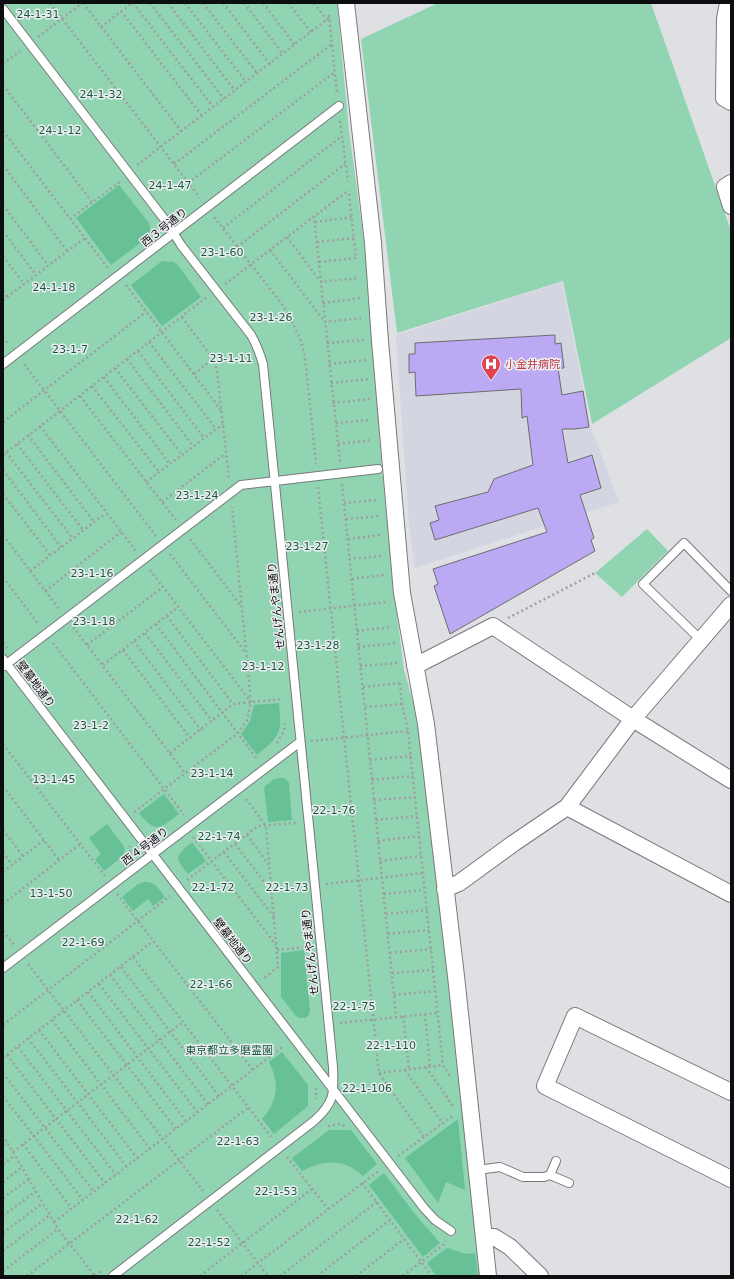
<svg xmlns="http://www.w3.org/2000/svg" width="734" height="1279" font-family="'DejaVu Sans','Noto Sans JP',sans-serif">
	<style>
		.built { fill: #d3d5e1 }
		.green { fill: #90d4b1 }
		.forest { fill: #68c096 }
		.building { fill: #bca9f4; stroke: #6c6c6f }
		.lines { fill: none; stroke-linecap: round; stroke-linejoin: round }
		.lane-casing { stroke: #78797c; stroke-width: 10 }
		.street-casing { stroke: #78797c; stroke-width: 18 }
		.path { stroke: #9e9fa2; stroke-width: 2.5; stroke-dasharray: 2 3; stroke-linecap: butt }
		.lane { stroke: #fff; stroke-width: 8 }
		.street { stroke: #fff; stroke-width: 16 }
		.labels { text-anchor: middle; stroke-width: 3; stroke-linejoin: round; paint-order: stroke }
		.park-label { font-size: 11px; fill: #165a3e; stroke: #ecedf1 }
		.street-label { font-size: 11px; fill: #0d0e0f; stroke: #ecedf1 }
		.health-label { font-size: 11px; fill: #be3a42; stroke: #ecedf1; text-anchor: start }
	</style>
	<rect width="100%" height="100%" fill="#dfe0e4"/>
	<path class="built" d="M 562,282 L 591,427 L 619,502 L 415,568 L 409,525 L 396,335 Z"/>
	<path class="green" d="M 3,3 L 337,3 L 349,130 L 365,249 L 382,470 L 396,607 L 404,670 L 419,723 L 451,1002 L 480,1276 L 3,1276 Z
		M 438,3 L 651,3 L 731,231 L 731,338 L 592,424 L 563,281 L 397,333 L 361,39 Z
		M 647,529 L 668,551 L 622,597 L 595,573 Z"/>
	<path class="forest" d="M 119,185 L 149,223 C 150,227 151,231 148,235 C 143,243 119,258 111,265 L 76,218 Z
		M 162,261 L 173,262 L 178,265 L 201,297 L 162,326 L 131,285 Z
		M 279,703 C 282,732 281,736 257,755 L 241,734 L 250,721 L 254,705 Z
		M 281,778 L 285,778 L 289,783 L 292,820 L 268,822 L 264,787 L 274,779 Z
		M 164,794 L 179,814 C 161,828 155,834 139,813 Z
		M 107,824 L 125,848 L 123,856 L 104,871 L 95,859 L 101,854 L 89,838 Z
		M 192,842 L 206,861 L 188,874 C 174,857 175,857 192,842 Z
		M 144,882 C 155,881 159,889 165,897 L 153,906 L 148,899 L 133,911 L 122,897 L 138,884 Z
		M 304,950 L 310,1011 L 309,1015 L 305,1018 L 299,1018 L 296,1016 L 281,997 L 281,953 Z
		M 282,1052 L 308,1085 L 308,1106 L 274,1134 L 262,1119 C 278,1101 280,1083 269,1062 Z
		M 458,1119 L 465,1190 L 446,1182 L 438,1203 L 405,1158 Z
		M 329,1130 L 351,1130 L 377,1164 L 363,1176 C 343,1158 325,1160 302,1171 L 292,1158 Z
		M 384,1173 L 415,1214 L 440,1243 L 423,1257 L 369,1185 Z
		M 447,1248 L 467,1254 L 475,1253 L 478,1276 L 436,1276 L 427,1263 Z"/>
	<path class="building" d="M 555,335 L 555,344 L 561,343 L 564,368 L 558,368 L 562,395 L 583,391 L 589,427 L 575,429 L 562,429 L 568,463 L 592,455 L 601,488 L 580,495 L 594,538 L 591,540 L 595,551 L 450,634 L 434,586 L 438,584 L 433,569 L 547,532 L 538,508 L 435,540 L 430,523 L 439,520 L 435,506 L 488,492 L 494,479 L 533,465 L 527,416 L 522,418 L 521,389 L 416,396 L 415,372 L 409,373 L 409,354 L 415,354 L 415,343 Z"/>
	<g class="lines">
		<g class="lane-casing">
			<path id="lane" d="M 3,9 L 168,224 L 181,245 L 251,335 C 257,345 260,354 263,364 L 333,1067 C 334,1094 335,1102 314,1121 L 113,1276
				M 3,364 L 339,106
				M 701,640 L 643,584 L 684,543 L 731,591
				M 3,659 L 424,1208 L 435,1220 L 451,1231
				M 4,666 L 241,485 L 378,469
				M 3,968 L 300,742
				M 477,1170 L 500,1167 L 523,1177 L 544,1177 L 550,1175 L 556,1161
				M 550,1175 L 569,1183"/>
		</g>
		<g class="street-casing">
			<path id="street" d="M 346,3 L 373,243 L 380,341 L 402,593 L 426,724 L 456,976 L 488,1276
				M 728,3 L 725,19 L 724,98 L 731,102
				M 731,183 L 725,187 L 731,206
				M 415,666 L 493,626 L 633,719 L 731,780
				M 567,807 L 731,894
				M 445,889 L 459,883 L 514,843 L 567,807 L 633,719 L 731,605
				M 731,1092 L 575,1016 L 545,1086 L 731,1179
				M 484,1237 L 494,1237 L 510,1247 L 540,1276"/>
		</g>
		<path class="path" d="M 50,3 L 200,198
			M 83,3 L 181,131
			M 133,3 L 213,107
			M 150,3 L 224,99
			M 168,3 L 235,91
			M 185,3 L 246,82
			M 203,3 L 257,73
			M 223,3 L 270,64
			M 244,3 L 283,54
			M 263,3 L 295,45
			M 288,3 L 311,32
			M 314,3 L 327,20
			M 121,11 L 202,116
			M 329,15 L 337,94
			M 101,27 L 132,3
			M 38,37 L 82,3
			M 3,64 L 20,51
			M 3,85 L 92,202
			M 340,121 L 348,181
			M 3,131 L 108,268
			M 174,164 L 332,44
			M 3,165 L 67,251
			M 137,165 L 329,18
			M 188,183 L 335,72
			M 349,194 L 356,259
			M 3,205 L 48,265
			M 314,216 L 340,462
			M 214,217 L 282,304 L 290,317 L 301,341 L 305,357 L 316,464
			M 70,219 L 121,181
			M 315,222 L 352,217
			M 223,228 L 342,136
			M 3,231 L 36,275
			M 287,237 L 321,282 L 358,278
			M 317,242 L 354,238
			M 237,247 L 345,164
			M 270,250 L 325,322 L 362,318
			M 3,256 L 24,284
			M 319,262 L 356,258
			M 225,284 L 349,190
			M 126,285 L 221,410
			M 3,291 L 7,297
			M 3,300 L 85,238
			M 323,303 L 360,298
			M 182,317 L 213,359 L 217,371 L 229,480
			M 3,337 L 9,345
			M 149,342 L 216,429
			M 327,343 L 364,340
			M 138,351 L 204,438
			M 127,359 L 193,446
			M 24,364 L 156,536
			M 329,364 L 366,360
			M 115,368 L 182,455
			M 194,374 L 213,359
			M 104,377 L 170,464
			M 331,383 L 368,379
			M 92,386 L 159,472
			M 80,396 L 176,520
			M 333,403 L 370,399
			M 3,422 L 146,312
			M 336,423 L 370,420
			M 40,426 L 136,551
			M 28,435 L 94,522
			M 17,444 L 83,530
			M 338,444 L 372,440
			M 6,452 L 73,539
			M 3,455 L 207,297
			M 3,470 L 61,547
			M 146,482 L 223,424
			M 342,484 L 396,1017
			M 318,487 L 379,1073 L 424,1137
			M 3,494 L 50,555
			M 162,502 L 226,453
			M 344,503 L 379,500
			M 346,519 L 380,516
			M 3,535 L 59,609
			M 190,539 L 241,606
			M 348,539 L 380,535
			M 170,554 L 246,653
			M 349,559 L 382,556
			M 150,570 L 251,702
			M 30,571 L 106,513
			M 3,577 L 39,625
			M 352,579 L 384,575
			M 45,591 L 121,532
			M 299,612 L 387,602
			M 167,616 L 233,704
			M 508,618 L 595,573
			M 156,624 L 257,759
			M 73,627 L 185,773
			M 357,631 L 392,627
			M 145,633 L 212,721
			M 134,641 L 201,730
			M 3,643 L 7,648
			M 53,643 L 184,815
			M 87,645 L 163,587
			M 358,647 L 396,643
			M 123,650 L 190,738
			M 103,665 L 178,607
			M 360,666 L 398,663
			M 400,683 L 402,704 L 408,731 L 443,1065 L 450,1076
			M 363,687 L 400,683
			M 365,707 L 402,704
			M 311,741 L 408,731
			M 277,743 L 284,731 L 285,724
			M 3,744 L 105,876
			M 170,753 L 233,704 L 283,699
			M 370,760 L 411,756
			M 372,780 L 413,776
			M 3,786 L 59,860
			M 246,799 L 266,826 L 278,967 L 263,979
			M 374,800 L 415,797
			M 134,812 L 238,733 L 247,720 L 251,702 L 232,507
			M 376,820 L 417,816
			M 3,830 L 23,856
			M 247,835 L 269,865
			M 193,837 L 276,945
			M 378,841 L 419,836
			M 235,844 L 271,891
			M 3,852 L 12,865
			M 224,852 L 274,917
			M 128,857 L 130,853 L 130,846
			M 380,861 L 421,856
			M 3,872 L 44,840
			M 187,880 L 258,826 L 296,823
			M 326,884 L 423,873
			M 117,894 L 253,1070
			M 384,894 L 424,890
			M 3,904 L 80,844
			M 386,914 L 427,910
			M 3,931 L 14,945
			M 388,934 L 429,930
			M 277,950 L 308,947
			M 390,953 L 431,949
			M 133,957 L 272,1138
			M 28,964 L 203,1191
			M 121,967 L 219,1096
			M 392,973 L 433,970
			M 110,975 L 208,1104
			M 99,984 L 197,1112
			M 88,992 L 186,1121
			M 394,995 L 435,991
			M 77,1000 L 176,1129
			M 425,1014 L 430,1066
			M 403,1016 L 409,1069
			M 52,1020 L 150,1149
			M 340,1023 L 437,1013
			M 3,1025 L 170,896
			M 39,1030 L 137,1158
			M 28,1038 L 127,1167
			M 18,1047 L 116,1175
			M 7,1055 L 105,1183
			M 3,1058 L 153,941
			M 426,1067 L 453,1106
			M 405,1070 L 443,1124
			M 3,1073 L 94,1192
			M 379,1073 L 443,1065
			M 316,1088 L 316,1099
			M 3,1096 L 83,1200
			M 328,1126 L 340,1124 L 345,1126
			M 3,1135 L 58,1229 L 95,1276
			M 23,1144 L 72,1209
			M 3,1146 L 7,1142
			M 13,1152 L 183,1022
			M 398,1156 L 454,1115
			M 287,1157 L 328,1209
			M 3,1164 L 15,1155
			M 3,1182 L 22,1167
			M 362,1183 L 432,1276
			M 3,1198 L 29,1179
			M 217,1210 L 268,1276
			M 3,1216 L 36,1191
			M 54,1222 L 284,1046
			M 3,1233 L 43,1203
			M 3,1251 L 50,1215
			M 3,1271 L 58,1229
			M 27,1276 L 249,1107
			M 95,1276 L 102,1270
			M 200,1276 L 312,1189
			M 241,1276 L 380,1170
			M 280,1276 L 377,1202
			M 317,1276 L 390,1220
			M 356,1276 L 404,1239
			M 403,1276 L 443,1245 L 446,1241"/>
		<use href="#lane" class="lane"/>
		<use href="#street" class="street"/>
	</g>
	<defs>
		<g id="hospital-pin" transform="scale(1)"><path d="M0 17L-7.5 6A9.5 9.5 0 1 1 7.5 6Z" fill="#e0444e" stroke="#ecedf1"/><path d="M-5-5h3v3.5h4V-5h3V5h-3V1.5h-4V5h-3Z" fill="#fff"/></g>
	</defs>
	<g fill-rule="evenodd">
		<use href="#hospital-pin" x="491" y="364"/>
	</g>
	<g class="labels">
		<g class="park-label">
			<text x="38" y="18">24-1-31</text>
			<text x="101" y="98">24-1-32</text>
			<text x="60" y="134">24-1-12</text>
			<text x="170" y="189">24-1-47</text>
			<text x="222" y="256">23-1-60</text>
			<text x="54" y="291">24-1-18</text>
			<text x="271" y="321">23-1-26</text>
			<text x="70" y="353">23-1-7</text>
			<text x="231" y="362">23-1-11</text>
			<text x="197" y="499">23-1-24</text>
			<text x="307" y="550">23-1-27</text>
			<text x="92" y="577">23-1-16</text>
			<text x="94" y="625">23-1-18</text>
			<text x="318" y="649">23-1-28</text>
			<text x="263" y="670">23-1-12</text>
			<text x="91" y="729">23-1-2</text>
			<text x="212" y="777">23-1-14</text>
			<text x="54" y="783">13-1-45</text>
			<text x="334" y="814">22-1-76</text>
			<text x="219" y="840">22-1-74</text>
			<text x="213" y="891">22-1-72</text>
			<text x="287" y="891">22-1-73</text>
			<text x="51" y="897">13-1-50</text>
			<text x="83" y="946">22-1-69</text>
			<text x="211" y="988">22-1-66</text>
			<text x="354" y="1010">22-1-75</text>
			<text x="391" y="1049">22-1-110</text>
			<text x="229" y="1054">東京都立多磨霊園</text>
			<text x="367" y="1092">22-1-106</text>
			<text x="238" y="1145">22-1-63</text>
			<text x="276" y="1195">22-1-53</text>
			<text x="137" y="1223">22-1-62</text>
			<text x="209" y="1246">22-1-52</text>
		</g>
		<g class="street-label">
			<text transform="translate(164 227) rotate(-38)" y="4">西３号通り</text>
			<text transform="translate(276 606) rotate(-96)" y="4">せんげんやま通り</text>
			<text transform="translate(36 684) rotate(53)" y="4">壁墓地通り</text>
			<text transform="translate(145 846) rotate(-37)" y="4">西４号通り</text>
			<text transform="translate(233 941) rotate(52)" y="4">壁墓地通り</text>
			<text transform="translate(310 952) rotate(-96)" y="4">せんげんやま通り</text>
		</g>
		<g class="health-label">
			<text x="505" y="368">小金井病院</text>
		</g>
	</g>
	<rect width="734" height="1279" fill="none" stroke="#0d0e0f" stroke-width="8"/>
</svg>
